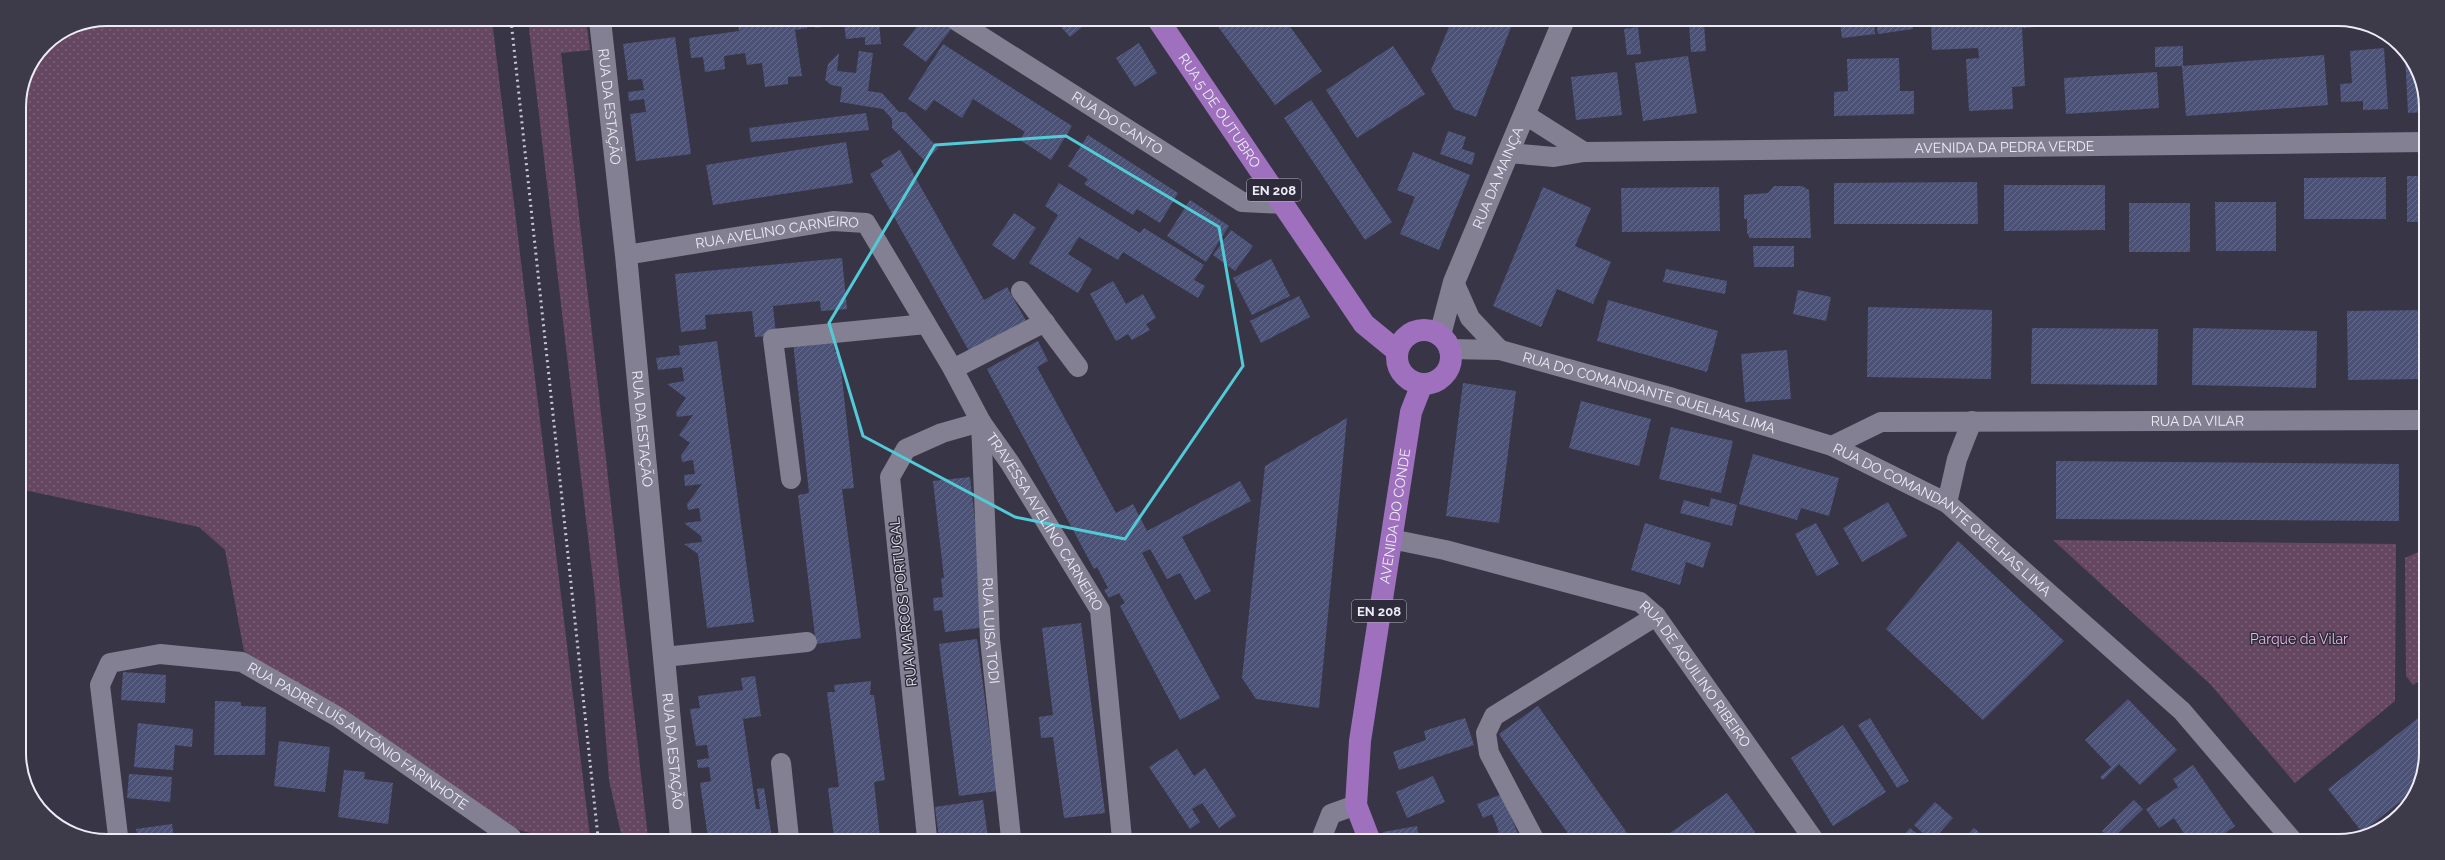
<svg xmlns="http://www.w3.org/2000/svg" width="2445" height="860" font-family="Raleway,sans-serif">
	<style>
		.grass { fill: url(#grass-dots) }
		.building { fill: url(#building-hatch) }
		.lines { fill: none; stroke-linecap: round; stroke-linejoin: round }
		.minor { stroke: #848094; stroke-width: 20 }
		.tertiary { stroke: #848094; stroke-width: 22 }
		.primary { stroke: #9e70bd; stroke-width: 22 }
		.rail { stroke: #c9c7d3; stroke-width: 3; stroke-dasharray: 2 4; stroke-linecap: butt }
		.marked { fill: none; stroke: #52cbd7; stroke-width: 3; stroke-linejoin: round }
		.labels { text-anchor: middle; stroke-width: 3; stroke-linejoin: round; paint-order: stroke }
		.shield { fill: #2e2b3b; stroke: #b4b2be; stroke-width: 1 }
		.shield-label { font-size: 13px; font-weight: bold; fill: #edecf6 }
		.street-label { font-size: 14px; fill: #edecf6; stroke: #2e2b3b }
		.park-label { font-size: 14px; fill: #efb8e8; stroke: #2e2b3b }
		.rim { fill: none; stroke: #edecf6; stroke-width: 2 }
	</style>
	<defs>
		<pattern id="grass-dots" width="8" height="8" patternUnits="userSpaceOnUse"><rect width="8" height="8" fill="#654762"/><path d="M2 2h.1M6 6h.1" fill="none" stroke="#7b6279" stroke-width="1.8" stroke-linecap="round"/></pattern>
		<pattern id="building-hatch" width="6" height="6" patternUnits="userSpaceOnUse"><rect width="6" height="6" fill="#4c5276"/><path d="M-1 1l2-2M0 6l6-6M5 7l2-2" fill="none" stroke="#666b8a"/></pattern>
	</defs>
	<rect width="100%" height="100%" fill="#383546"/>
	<path class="grass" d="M 107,19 L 492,20 L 590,837 L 545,837 L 519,830 L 244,651 L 225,550 L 199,527 L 19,489 L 19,101 L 28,68 L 45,45 L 73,26 Z
		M 528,20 L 586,20 L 590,50 L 561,53 L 648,838 L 622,838 L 609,780 L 595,597 Z
		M 2053,540 L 2396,544 L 2395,701 L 2295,783 L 2211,685 Z
		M 2423,550 L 2422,679 L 2413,685 L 2406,676 L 2405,558 Z"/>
	<path class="building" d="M 737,20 L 806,20 L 807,28 L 795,30 L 802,76 L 788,77 L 788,84 L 765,87 L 762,63 L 747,65 L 745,53 L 724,56 L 725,69 L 705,72 L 703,57 L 691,58 L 689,38 L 739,31 Z
		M 814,20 L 863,21 L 864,29 L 864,21 L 879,21 L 881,44 L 865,45 L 865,37 L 846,39 L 844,24 L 815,28 Z
		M 921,21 L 943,21 L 952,28 L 926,62 L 903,45 Z
		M 1056,21 L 1089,21 L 1070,37 Z
		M 1214,21 L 1286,21 L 1322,71 L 1275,105 Z
		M 1451,22 L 1513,22 L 1476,117 L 1454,109 L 1431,70 Z
		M 1840,23 L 1874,23 L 1875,34 L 1842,38 Z
		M 1876,23 L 1912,23 L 1913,29 L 1878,34 Z
		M 1931,23 L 2053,23 L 2053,26 L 2022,28 L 2025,86 L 2012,87 L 2013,109 L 1969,111 L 1966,59 L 1979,58 L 1978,48 L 1932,50 Z
		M 1704,24 L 1706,51 L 1691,52 L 1689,25 Z
		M 1638,27 L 1641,54 L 1627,55 L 1624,29 Z
		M 675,37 L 691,154 L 636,161 L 630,114 L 646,112 L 644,99 L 629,101 L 628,92 L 644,90 L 642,79 L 628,80 L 623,44 Z
		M 1139,43 L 1157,73 L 1135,87 L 1116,58 Z
		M 943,44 L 1072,126 L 1051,160 L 1020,140 L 1025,132 L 973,99 L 962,118 L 934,100 L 926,111 L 908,99 Z
		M 1393,46 L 1425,94 L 1357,138 L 1326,90 Z
		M 2183,46 L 2183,66 L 2324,55 L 2328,105 L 2186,116 L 2182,66 L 2155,67 L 2155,47 Z
		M 2384,48 L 2388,109 L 2363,110 L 2363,101 L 2341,102 L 2340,84 L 2352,83 L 2350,51 Z
		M 859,51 L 873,53 L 868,91 L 882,93 L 899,112 L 905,112 L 938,148 L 925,161 L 892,128 L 892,119 L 883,109 L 840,102 L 842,87 L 831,85 L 825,80 L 828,64 L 839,53 L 837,71 L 856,73 Z
		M 1688,56 L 1697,113 L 1643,121 L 1635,63 Z
		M 2405,56 L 2409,56 L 2426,101 L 2426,112 L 2408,113 Z
		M 1899,58 L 1900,91 L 1914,91 L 1914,114 L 1834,116 L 1834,92 L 1848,91 L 1847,59 Z
		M 1617,72 L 1622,115 L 1576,120 L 1571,77 Z
		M 2157,72 L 2159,108 L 2066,114 L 2064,78 Z
		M 1311,100 L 1392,222 L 1365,240 L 1284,118 Z
		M 866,113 L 869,130 L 751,142 L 749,128 Z
		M 1448,131 L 1466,137 L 1462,149 L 1475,153 L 1472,165 L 1440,154 Z
		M 1088,135 L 1178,193 L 1160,223 L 1137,209 L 1133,215 L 1084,184 L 1088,179 L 1068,166 Z
		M 846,142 L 853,183 L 713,205 L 706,165 Z
		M 900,150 L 984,300 L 1007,287 L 1030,328 L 974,360 L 870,174 L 884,166 L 881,161 Z
		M 1413,152 L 1470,175 L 1439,250 L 1400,234 L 1415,197 L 1397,190 Z
		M 2407,176 L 2425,176 L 2425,222 L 2407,222 Z
		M 2386,177 L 2386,219 L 2304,219 L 2304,178 Z
		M 1977,182 L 1978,224 L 1834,224 L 1834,183 Z
		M 1059,183 L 1140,233 L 1144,228 L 1204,265 L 1194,280 L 1205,286 L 1198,298 L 1123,252 L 1118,260 L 1079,237 L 1068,254 L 1092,269 L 1078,293 L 1029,263 L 1058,215 L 1045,206 Z
		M 2004,185 L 2105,185 L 2105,230 L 2004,231 Z
		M 1774,186 L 1802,186 L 1809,190 L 1811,238 L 1750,238 L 1747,233 L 1747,219 L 1744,219 L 1744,195 L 1768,193 Z
		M 1543,187 L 1591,208 L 1575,246 L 1611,262 L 1593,304 L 1557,289 L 1541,327 L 1493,306 Z
		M 1719,187 L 1720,231 L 1622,232 L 1621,188 Z
		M 1190,200 L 1229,226 L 1206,262 L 1167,236 Z
		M 2215,202 L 2276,202 L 2276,251 L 2216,251 Z
		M 2129,203 L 2190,203 L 2190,252 L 2129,252 Z
		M 1014,213 L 1036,228 L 1014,260 L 992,245 Z
		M 1231,230 L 1253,246 L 1235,271 L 1213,255 Z
		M 1753,246 L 1794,246 L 1794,267 L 1754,267 Z
		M 842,258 L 847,309 L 821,311 L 820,301 L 773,306 L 776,335 L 755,337 L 752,311 L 705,315 L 706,329 L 681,332 L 675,274 Z
		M 1271,259 L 1290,296 L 1252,315 L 1233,278 Z
		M 1666,269 L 1727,281 L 1725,294 L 1663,282 Z
		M 1113,281 L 1126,304 L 1143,294 L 1156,318 L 1146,324 L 1150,330 L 1132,340 L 1128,334 L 1116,341 L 1090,294 Z
		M 1798,290 L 1831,297 L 1826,321 L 1793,314 Z
		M 1299,296 L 1310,317 L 1261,343 L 1250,321 Z
		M 1608,300 L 1718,331 L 1707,372 L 1597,341 Z
		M 1868,307 L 1992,310 L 1991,379 L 1867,377 Z
		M 2424,310 L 2424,379 L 2348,380 L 2347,311 Z
		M 2032,328 L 2158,329 L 2157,385 L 2031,384 Z
		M 2193,328 L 2317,331 L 2316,388 L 2192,385 Z
		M 833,338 L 835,352 L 839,351 L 854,488 L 842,489 L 861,638 L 816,644 L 798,495 L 809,493 L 793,342 Z
		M 717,341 L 754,622 L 707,628 L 698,554 L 684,544 L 702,542 L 701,536 L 684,523 L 701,521 L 699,508 L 688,510 L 687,504 L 702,484 L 685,486 L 684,475 L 695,474 L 693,460 L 682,462 L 681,455 L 690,443 L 679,435 L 693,415 L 677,417 L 676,412 L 686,398 L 667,384 L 684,381 L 682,367 L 658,370 L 656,358 L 680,355 L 679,346 Z
		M 1038,341 L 1048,361 L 1037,367 L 1116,513 L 1133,504 L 1147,531 L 1240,481 L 1251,501 L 1182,537 L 1211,591 L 1195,600 L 1180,573 L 1167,579 L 1150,549 L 1142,553 L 1220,698 L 1180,720 L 1120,606 L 1125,603 L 1119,593 L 1109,598 L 1104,590 L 1108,588 L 1097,567 L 1094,569 L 987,369 Z
		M 1787,350 L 1791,399 L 1745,402 L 1741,354 Z
		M 1463,383 L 1516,391 L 1499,523 L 1446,516 Z
		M 1581,401 L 1651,419 L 1639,466 L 1569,448 Z
		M 1347,418 L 1319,708 L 1256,699 L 1242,678 L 1265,466 Z
		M 1671,427 L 1733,441 L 1721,493 L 1659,479 Z
		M 1753,454 L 1839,478 L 1829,516 L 1801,508 L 1797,520 L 1739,504 Z
		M 2056,461 L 2399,464 L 2399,521 L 2056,519 Z
		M 970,477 L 987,627 L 945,632 L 942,610 L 934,611 L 933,598 L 943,597 L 941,578 L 944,578 L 933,481 Z
		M 1711,498 L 1737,505 L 1732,526 L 1680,513 L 1684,500 L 1709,507 Z
		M 1888,502 L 1907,536 L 1862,562 L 1843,528 Z
		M 1645,523 L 1711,543 L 1703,568 L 1686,562 L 1680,585 L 1631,570 Z
		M 1816,523 L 1839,564 L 1817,576 L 1795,534 Z
		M 1958,541 L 2064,641 L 1983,720 L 1886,629 Z
		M 1081,623 L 1105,813 L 1064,818 L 1053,737 L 1041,738 L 1039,717 L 1053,715 L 1042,628 Z
		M 977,639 L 997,791 L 959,796 L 939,644 Z
		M 123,672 L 166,675 L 165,703 L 121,700 Z
		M 755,676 L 761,716 L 743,719 L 756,809 L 760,809 L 757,789 L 764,788 L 772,838 L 708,838 L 700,783 L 711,781 L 709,767 L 698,768 L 697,760 L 709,758 L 707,745 L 696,746 L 690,709 L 700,708 L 698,696 L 743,690 L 741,678 Z
		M 871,681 L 870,695 L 874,695 L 885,780 L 874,782 L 880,838 L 834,838 L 828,788 L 839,787 L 827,692 L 835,692 L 834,685 Z
		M 2128,699 L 2177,750 L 2140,785 L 2119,764 L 2103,780 L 2100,777 L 2111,767 L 2085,740 Z
		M 215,701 L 241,702 L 241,706 L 266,707 L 265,755 L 214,755 Z
		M 1538,706 L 1573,756 L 1632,840 L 1572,839 L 1533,784 L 1499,734 Z
		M 2422,715 L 2421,781 L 2414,791 L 2362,832 L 2328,789 Z
		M 1465,718 L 1474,745 L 1399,770 L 1393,752 L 1426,740 L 1424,731 Z
		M 1870,718 L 1909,781 L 1897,788 L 1858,725 Z
		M 138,723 L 193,729 L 192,747 L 175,745 L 173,770 L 134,767 Z
		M 1843,725 L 1886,792 L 1833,826 L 1791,758 Z
		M 279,741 L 330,747 L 325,792 L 274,786 Z
		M 1177,749 L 1194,776 L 1205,768 L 1236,816 L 1219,828 L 1202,803 L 1192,809 L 1200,822 L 1190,829 L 1149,767 Z
		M 2193,765 L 2235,826 L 2224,834 L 2229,841 L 2189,841 L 2174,818 L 2159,828 L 2146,809 L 2178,787 L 2173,779 Z
		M 344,770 L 365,772 L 364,779 L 393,783 L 388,824 L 338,817 Z
		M 129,774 L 172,777 L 170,802 L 127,798 Z
		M 1433,776 L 1445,802 L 1407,818 L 1396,792 Z
		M 1727,793 L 1755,832 L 1749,836 L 1751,840 L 1660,840 Z
		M 1502,794 L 1520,839 L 1481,839 L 1499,832 L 1492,814 L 1483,818 L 1477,804 Z
		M 983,800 L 988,838 L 939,838 L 935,807 Z
		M 2134,800 L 2143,809 L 2111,840 L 2102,831 Z
		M 1935,802 L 1953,818 L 1933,840 L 1930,840 L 1914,825 Z
		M 172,824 L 174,837 L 138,837 L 136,829 Z
		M 1417,826 L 1419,839 L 1384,839 L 1383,832 Z
		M 1910,828 L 1925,840 L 1899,840 Z
		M 1974,828 L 1988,840 L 1963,840 Z"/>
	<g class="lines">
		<g class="minor">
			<path id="s1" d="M 957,21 L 1242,202 L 1284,204"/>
			<path d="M 1524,114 L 1584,152"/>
			<path id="s2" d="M 1508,153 L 1554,157 L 1584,152 L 2426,142"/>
			<path id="s3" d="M 626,255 L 833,221 L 866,223 L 953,369 L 981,422 L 1010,463 L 1100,610 L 1122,839"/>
			<path d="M 1454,282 L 1470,318 L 1500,350"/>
			<path d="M 1021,291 L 1078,367"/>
			<path id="s4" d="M 1449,349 L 1500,350 L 1673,398 L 1832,446 L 1947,503 L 2182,711 L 2293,841"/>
			<path d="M 953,369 L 1045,322"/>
			<path id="s5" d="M 981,422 L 990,639 L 1011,838"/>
			<path id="s6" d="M 1832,446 L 1881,422 L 2424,420"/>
			<path d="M 791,479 L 773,339 L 926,324"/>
			<path d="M 1947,503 L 1957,459 L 1972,421"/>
			<path id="s7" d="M 1391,539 L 1445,550 L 1640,602 L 1656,616 L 1814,840"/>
			<path d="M 664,657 L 807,642"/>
			<path d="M 781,763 L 789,838"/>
			<path id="s8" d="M 118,836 L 100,685 L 110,663 L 160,654 L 242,662 L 338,717 L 511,837"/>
			<path d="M 927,838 L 890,477 L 906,449 L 942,433 L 981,422"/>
			<path d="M 1321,839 L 1331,814 L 1356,805"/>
			<path d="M 1534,839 L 1489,753 L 1486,733 L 1494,716 L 1656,616"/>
		</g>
		<g class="tertiary">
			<path id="s9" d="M 600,20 L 626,255 L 681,838"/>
			<path id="s10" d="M 1440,335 L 1454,282 L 1563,22"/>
		</g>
		<g class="primary">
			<path id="s11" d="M 1159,21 L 1364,324 L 1397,351"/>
			<circle cx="1424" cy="357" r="27"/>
			<path id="s12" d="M 1369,839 L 1356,805 L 1360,741 L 1411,412 L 1422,384"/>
		</g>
		<path class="rail" d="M 511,20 L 598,837"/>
	</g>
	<path class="marked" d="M 1066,136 L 1219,227 L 1243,366 L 1125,539 L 1015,517 L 863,436 L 829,323 L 935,145 Z"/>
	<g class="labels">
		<g class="shield">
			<rect x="1247" y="179" width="54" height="22" rx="3"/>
			<rect x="1352" y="600" width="54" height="22" rx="3"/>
		</g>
		<g class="shield-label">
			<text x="1274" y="195">EN 208</text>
			<text x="1379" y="616">EN 208</text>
		</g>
		<g class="street-label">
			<text dy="5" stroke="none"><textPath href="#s9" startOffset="87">RUA DA ESTAÇÃO</textPath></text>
			<text dy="5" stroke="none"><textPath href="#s11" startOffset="108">RUA 5 DE OUTUBRO</textPath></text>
			<text dy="5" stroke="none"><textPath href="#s1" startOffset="190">RUA DO CANTO</textPath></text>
			<text dy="5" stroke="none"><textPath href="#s2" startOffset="497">AVENIDA DA PEDRA VERDE</textPath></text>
			<text dy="5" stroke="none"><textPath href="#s10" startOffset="168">RUA DA MAINÇA</textPath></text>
			<text dy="5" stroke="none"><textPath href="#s3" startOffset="153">RUA AVELINO CARNEIRO</textPath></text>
			<text dy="5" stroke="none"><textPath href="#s4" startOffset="206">RUA DO COMANDANTE QUELHAS LIMA</textPath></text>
			<text dy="5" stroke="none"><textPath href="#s6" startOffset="371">RUA DA VILAR</textPath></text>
			<text dy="5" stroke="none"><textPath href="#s9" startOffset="411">RUA DA ESTAÇÃO</textPath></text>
			<text dy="5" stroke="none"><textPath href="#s12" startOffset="328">AVENIDA DO CONDE</textPath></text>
			<text dy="5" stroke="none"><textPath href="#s3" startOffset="591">TRAVESSA AVELINO CARNEIRO</textPath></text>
			<text dy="5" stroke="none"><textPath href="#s4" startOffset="530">RUA DO COMANDANTE QUELHAS LIMA</textPath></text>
			<text transform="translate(903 602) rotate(-96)" y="5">RUA MARCOS PORTUGAL</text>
			<text dy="5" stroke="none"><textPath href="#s5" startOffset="209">RUA LUISA TODI</textPath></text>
			<text dy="5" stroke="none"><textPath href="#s7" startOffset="348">RUA DE AQUILINO RIBEIRO</textPath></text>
			<text dy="5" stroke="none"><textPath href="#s8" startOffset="447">RUA PADRE LUÍS ANTÓNIO FARINHOTE</textPath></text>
			<text dy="5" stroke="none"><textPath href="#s9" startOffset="735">RUA DA ESTAÇÃO</textPath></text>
		</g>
		<g class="park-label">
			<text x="2299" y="644">Parque da Vilar</text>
		</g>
	</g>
	<path d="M0 0H2445V860H0ZM107 26H2338A81 81 0 0 1 2419 107V753A81 81 0 0 1 2338 834H107A81 81 0 0 1 26 753V107A81 81 0 0 1 107 26Z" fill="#3d3a4a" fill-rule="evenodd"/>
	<path class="rim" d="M107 26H2338A81 81 0 0 1 2419 107V753A81 81 0 0 1 2338 834H107A81 81 0 0 1 26 753V107A81 81 0 0 1 107 26Z"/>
</svg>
